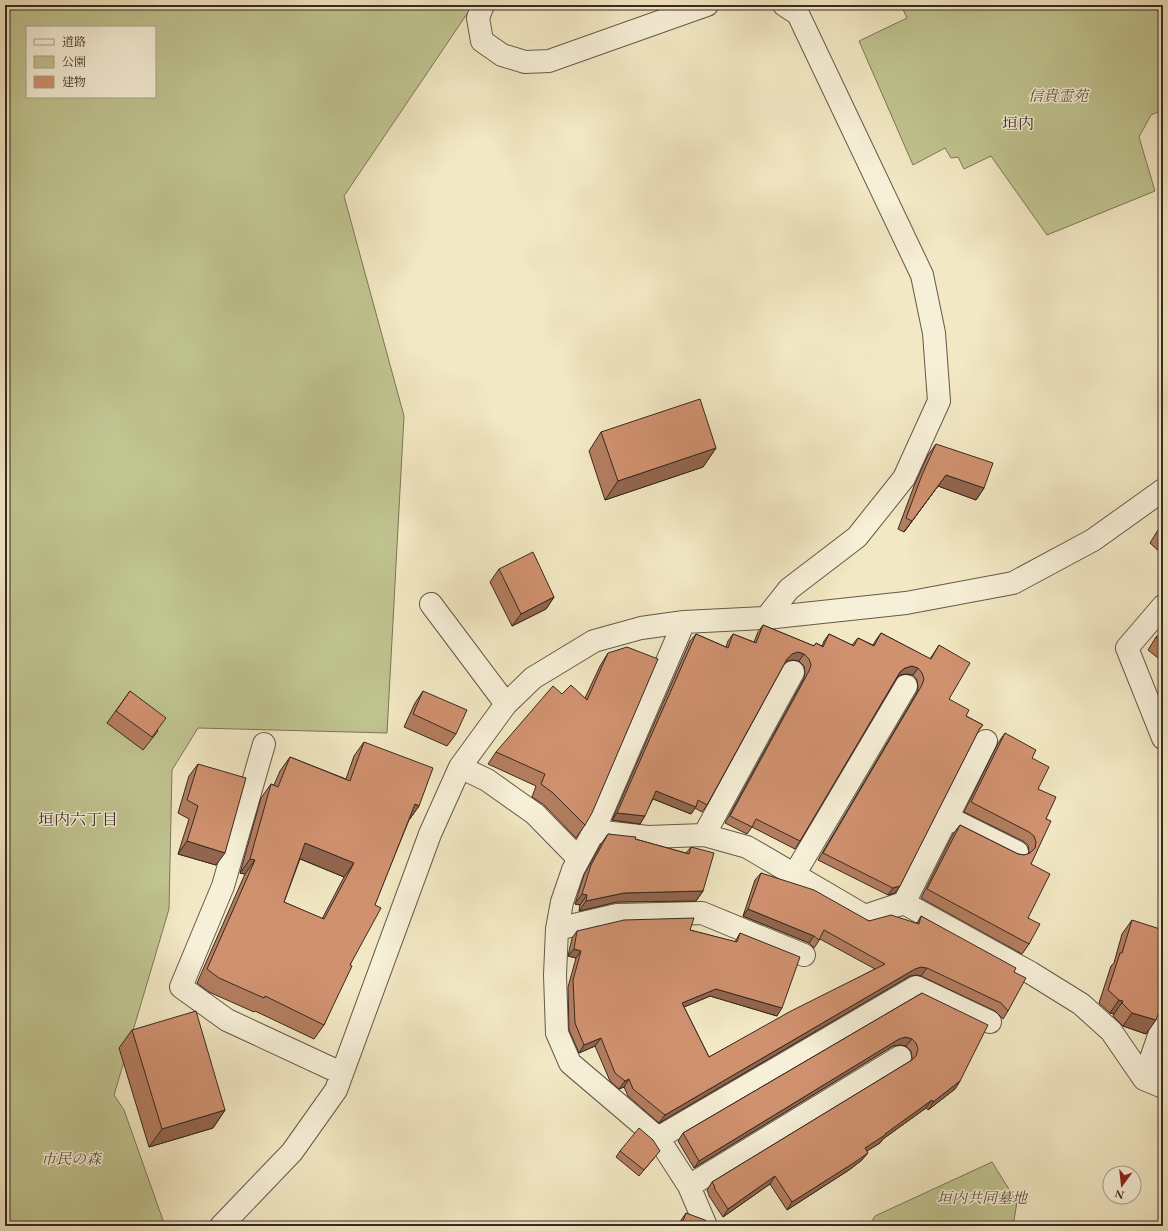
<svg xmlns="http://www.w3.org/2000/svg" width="1168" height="1231" font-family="'EB Garamond','Noto Serif JP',serif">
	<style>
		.green { fill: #c0c490; stroke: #7c7659; fill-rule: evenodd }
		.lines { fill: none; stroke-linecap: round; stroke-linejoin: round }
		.street-casing { stroke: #66594a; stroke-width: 24 }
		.street { stroke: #f7f0d8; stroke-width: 22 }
		.wall { fill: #b37d5f; stroke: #382922; fill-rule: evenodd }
		.shaded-wall { fill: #92664e; stroke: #382922 }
		.building { fill: #d0916f; stroke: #382922; fill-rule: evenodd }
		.labels { text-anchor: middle; stroke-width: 3; stroke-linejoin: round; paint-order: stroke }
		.park-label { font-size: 15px; font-style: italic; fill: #5a503e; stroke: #f7f0d8 }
		.neighbourhood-label { font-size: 16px; fill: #382922; stroke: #f7f0d8 }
	</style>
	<rect width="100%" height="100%" fill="#f2e8c3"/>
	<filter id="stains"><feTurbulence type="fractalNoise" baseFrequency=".005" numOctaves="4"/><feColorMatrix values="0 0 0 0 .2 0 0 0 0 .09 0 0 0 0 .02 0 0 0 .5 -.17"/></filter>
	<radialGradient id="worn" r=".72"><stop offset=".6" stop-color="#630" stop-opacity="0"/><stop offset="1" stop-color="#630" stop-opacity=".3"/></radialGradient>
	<path class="green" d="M 5,5 L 473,5 L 344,196 L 404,416 L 387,733 L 198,728 L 172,770 L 169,909 L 114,1095 L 124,1110 L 165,1226 L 5,1226 ZM 27,27 L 155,27 L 155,97 L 27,97 Z
		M 901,5 L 1163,5 L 1163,110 L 1151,115 L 1139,137 L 1155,191 L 1047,235 L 991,156 L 964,169 L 958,157 L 951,158 L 945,148 L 913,165 L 859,41 L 907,18 Z
		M 992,1162 L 1017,1202 L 1013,1226 L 869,1226 L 875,1216 Z"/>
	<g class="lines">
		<g class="street-casing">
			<path id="street" d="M 483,5 L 478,18 L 482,41 L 502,55 L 525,62 L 549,61 L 707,5
				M 431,604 L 506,704
				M 1163,606 L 1127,648 L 1163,738
				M 766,618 L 789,589 L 857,537 L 904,478 L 939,401 L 934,333 L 922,275 L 798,14 L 784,5
				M 684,622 L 594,831 L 573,870 L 562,902 L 557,929 L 555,975 L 557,1033 L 570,1063 L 658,1138 L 689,1186 L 706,1226
				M 264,744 L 223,886 L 181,987 L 227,1020 L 341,1073
				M 460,767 L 487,780 L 535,814 L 579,859
				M 947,817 L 1017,852
				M 594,831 L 648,837 L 704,835 L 747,847 L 865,916 L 904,903 L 1031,973 L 1081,1004 L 1111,1031 L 1144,1079 L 1163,1087
				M 704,835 L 793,672
				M 794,875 L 906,686
				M 904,903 L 986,741
				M 557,929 L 617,915 L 702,913 L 804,955
				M 1144,1079 L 1163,1024
				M 658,1138 L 916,987 L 990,1022
				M 689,1186 L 900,1057
				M 221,1226 L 292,1152 L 336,1090 L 430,834 L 460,767 L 506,704 L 533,678 L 594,641 L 641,628 L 684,622 L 766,618 L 906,603 L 1013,583 L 1093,540 L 1163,490"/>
		</g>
		<use href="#street" class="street"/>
	</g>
	<path class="wall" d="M 601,432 L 716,448 L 703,467 L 605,500 L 589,451 Z
		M 936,444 L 984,488 L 976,500 L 938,486 L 904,532 L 898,529 L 914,486 L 928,455 Z
		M 1163,525 L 1163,555 L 1150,543 L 1158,530 Z
		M 499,569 L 554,597 L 546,609 L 512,626 L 490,582 Z
		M 763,625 L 814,646 L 816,643 L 822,646 L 824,641 L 829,634 L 852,645 L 858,638 L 873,645 L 876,640 L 881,633 L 930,659 L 939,645 L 949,699 L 966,716 L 983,725 L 978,731 L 895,893 L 888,895 L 818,860 L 917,692 L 918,687 L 917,680 L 913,675 L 907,674 L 900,675 L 897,678 L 800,841 L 795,849 L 752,827 L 747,834 L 725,823 L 804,678 L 805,672 L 804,666 L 799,661 L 793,660 L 787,661 L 784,664 L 707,805 L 702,812 L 695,808 L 691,814 L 653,799 L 640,824 L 612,820 L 690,641 L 696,634 L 726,647 L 728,641 L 733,634 L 754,642 L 758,632 Z
		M 1163,630 L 1163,662 L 1148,650 L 1156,637 Z
		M 608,653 L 585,825 L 576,838 L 544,805 L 532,797 L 536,786 L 488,764 L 496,752 L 562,694 L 585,698 L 600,666 Z
		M 1163,688 L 1163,697 L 1159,694 Z
		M 130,691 L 158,731 L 143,750 L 107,723 Z
		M 423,691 L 456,734 L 447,746 L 404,727 L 415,703 Z
		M 1005,733 L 1032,758 L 1038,789 L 1046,819 L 1031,864 L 1028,918 L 1029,944 L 1022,954 L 921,898 L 953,834 L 960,825 L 1018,854 L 1024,855 L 1029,854 L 1029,852 L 1028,845 L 1023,841 L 964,812 L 998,743 Z
		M 364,742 L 419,806 L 409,820 L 350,965 L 324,1025 L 314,1039 L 255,1011 L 254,1012 L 209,992 L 197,983 L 245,874 L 240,873 L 261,798 L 271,784 L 274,785 L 280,771 L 290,757 L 346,779 L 354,756 ZM 300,859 L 344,877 L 322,919 L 284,902 Z
		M 198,764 L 216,865 L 178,854 L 189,819 L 178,813 L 189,776 Z
		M 608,834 L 635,839 L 686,853 L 691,847 L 703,891 L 696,901 L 617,902 L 579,911 L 580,905 L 575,904 L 584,875 L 601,844 Z
		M 761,873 L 869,921 L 917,923 L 921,916 L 1014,972 L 1008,1011 L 1003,1019 L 995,1011 L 921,976 L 916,975 L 910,976 L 659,1123 L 628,1096 L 624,1087 L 619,1089 L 610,1081 L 595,1046 L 579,1053 L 569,1030 L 568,987 L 576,958 L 568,956 L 572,938 L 577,931 L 690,930 L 735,942 L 740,933 L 777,1016 L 710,996 L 684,1007 L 709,1057 L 875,969 L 820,939 L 814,948 L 809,943 L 743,916 L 755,880 Z
		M 1132,920 L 1161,1012 L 1158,1013 L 1146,1034 L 1123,1026 L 1113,1016 L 1114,1014 L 1110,1013 L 1099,1003 L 1111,966 L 1114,963 L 1122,934 Z
		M 922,993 L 960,1081 L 955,1089 L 928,1110 L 926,1108 L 883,1139 L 880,1143 L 867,1151 L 862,1160 L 849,1170 L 787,1210 L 770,1184 L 723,1217 L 709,1196 L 709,1195 L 707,1190 L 712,1182 L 912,1060 L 912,1057 L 911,1051 L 906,1046 L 900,1045 L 893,1046 L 694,1168 L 678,1141 L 683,1133 Z
		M 132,1030 L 225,1110 L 213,1128 L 149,1147 L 119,1048 Z
		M 1163,1062 L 1163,1074 L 1160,1072 Z
		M 620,1151 L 655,1157 L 639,1176 L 616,1157 Z
		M 686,1213 L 709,1226 L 677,1226 Z"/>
	<path class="shaded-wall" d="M 716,448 L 703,467 L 605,500 L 618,481 Z
		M 946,475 L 984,488 L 976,500 L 938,486 L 904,532 Z
		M 554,597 L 546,609 L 512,626 L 521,614 Z
		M 798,652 L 804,654 L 799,661 L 793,660 L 787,661 L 782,666 L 787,659 L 792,654 Z
		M 912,666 L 918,668 L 913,675 L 907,674 L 900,675 L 895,680 L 900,672 L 905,668 Z
		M 656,791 L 696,807 L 691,814 L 651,798 Z
		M 415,804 L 419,806 L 409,820 L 405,818 Z
		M 617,813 L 645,816 L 640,824 L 612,820 Z
		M 187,841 L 225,853 L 216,865 L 178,854 Z
		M 305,843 L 354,863 L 344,877 L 296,857 Z
		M 250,859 L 255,860 L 245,874 L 240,873 Z
		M 900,886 L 895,893 L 888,895 L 893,888 Z
		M 703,891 L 696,901 L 617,902 L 579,911 L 586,901 L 624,893 Z
		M 582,894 L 587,895 L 580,905 L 575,904 Z
		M 748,909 L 814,936 L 809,943 L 743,916 Z
		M 574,949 L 581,951 L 576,958 L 568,956 Z
		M 921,967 L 927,968 L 921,976 L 916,975 L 910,976 L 659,1123 L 665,1115 L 915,969 Z
		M 716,989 L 782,1008 L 777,1016 L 710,996 L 677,1010 L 682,1003 Z
		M 1119,1000 L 1123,1001 L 1114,1014 L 1110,1013 Z
		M 1163,1003 L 1163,1012 L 1161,1012 L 1155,1014 Z
		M 1132,1013 L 1156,1020 L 1146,1034 L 1123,1026 Z
		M 906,1037 L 912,1039 L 906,1046 L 900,1045 L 893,1046 L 694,1168 L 699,1161 L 899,1039 Z
		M 601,1038 L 595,1046 L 579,1053 L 584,1045 Z
		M 629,1079 L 624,1087 L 619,1089 L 625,1081 Z
		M 960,1081 L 955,1089 L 928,1110 L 933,1102 Z
		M 932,1100 L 926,1108 L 883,1139 L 880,1143 L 859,1156 L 865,1148 Z
		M 225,1110 L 213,1128 L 149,1147 L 162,1129 Z
		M 868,1153 L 862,1160 L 849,1170 L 787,1210 L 792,1202 Z
		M 775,1176 L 770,1184 L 723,1217 L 728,1209 Z"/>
	<path class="building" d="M 700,399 L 716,448 L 618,481 L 601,432 Z
		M 936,444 L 993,463 L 984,488 L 946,475 L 912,521 L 906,518 L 922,475 Z
		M 1163,525 L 1163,535 L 1158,530 Z
		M 533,552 L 554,597 L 521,614 L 499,569 Z
		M 763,625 L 814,646 L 816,643 L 823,647 L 829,634 L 854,646 L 858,638 L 874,646 L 881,633 L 931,659 L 939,645 L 970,663 L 949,699 L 969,710 L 966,716 L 983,725 L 980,728 L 900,886 L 893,888 L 823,853 L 922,685 L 924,679 L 922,673 L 918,668 L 912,666 L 905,668 L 900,672 L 800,841 L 756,819 L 752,827 L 730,816 L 809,671 L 811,665 L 809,659 L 804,654 L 798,652 L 792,654 L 787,659 L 707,805 L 698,800 L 696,807 L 656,791 L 645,816 L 617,813 L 696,634 L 728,648 L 733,634 L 756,643 Z
		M 1163,630 L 1163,643 L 1156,637 Z
		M 627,647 L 658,659 L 592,813 L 585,825 L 553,793 L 541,784 L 545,774 L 496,752 L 553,686 L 562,694 L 571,685 L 587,700 L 608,653 Z
		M 130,691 L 166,718 L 152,737 L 116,711 Z
		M 423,691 L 467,710 L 456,734 L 413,714 Z
		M 1005,733 L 1036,750 L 1032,758 L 1049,767 L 1038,789 L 1056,797 L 1046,819 L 1051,821 L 1031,864 L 1050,874 L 1028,918 L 1040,924 L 1029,944 L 927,889 L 960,825 L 1018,854 L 1024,855 L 1030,853 L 1035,848 L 1036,842 L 1034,836 L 1029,832 L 971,802 Z
		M 364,742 L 433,768 L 419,806 L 415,804 L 375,905 L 381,908 L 350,965 L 352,966 L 324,1025 L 265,996 L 264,998 L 219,978 L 207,969 L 255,860 L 250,859 L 271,784 L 278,787 L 290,757 L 350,781 ZM 305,843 L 354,863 L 324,919 L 284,902 Z
		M 198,764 L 246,778 L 225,853 L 187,841 L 198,806 L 187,800 Z
		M 608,834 L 636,837 L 635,839 L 689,854 L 691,847 L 714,853 L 703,891 L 624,893 L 586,901 L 587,895 L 582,894 L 591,865 Z
		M 761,873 L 814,890 L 869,921 L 891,915 L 919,924 L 921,916 L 1016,968 L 1014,972 L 1026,978 L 1008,1011 L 1001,1003 L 927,968 L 921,967 L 915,969 L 665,1115 L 633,1089 L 629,1079 L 625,1081 L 615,1073 L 601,1038 L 584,1045 L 575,1023 L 573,980 L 581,951 L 574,949 L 577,931 L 624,920 L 694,918 L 690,930 L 737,942 L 740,933 L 800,957 L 782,1008 L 716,989 L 682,1003 L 709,1057 L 791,1011 L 885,964 L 824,930 L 819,940 L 814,936 L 748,909 Z
		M 1132,920 L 1163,930 L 1163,1003 L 1161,1007 L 1156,1020 L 1132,1013 L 1122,1003 L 1123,1001 L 1119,1000 L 1108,990 L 1120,953 L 1122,953 Z
		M 922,993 L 988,1025 L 960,1081 L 933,1102 L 932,1100 L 885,1134 L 885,1135 L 865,1148 L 868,1153 L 855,1162 L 792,1202 L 775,1176 L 728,1209 L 714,1188 L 715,1187 L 712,1182 L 912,1060 L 916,1056 L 918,1049 L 916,1043 L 912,1039 L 906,1037 L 899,1039 L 699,1161 L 683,1133 Z
		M 196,1011 L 225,1110 L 162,1129 L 132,1030 Z
		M 639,1128 L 653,1140 L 660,1151 L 644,1170 L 620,1151 Z
		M 686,1213 L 705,1220 L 710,1224 L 709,1226 L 681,1226 Z"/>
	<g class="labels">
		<g class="park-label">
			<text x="1058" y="101">信貴霊苑</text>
			<text x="71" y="1164">市民の森</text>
			<text x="982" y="1203">垣内共同墓地</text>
		</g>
		<g class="neighbourhood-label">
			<text x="1018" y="129">垣内</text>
			<text x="78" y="825">垣内六丁目</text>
		</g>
	</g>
	<rect width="1168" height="1231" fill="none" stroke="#f2e8c3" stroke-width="20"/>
	<rect x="6" y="6" width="1156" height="1219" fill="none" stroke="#382922" stroke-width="2"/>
	<rect x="10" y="10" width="1148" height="1211" fill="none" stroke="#382922"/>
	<rect x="26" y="26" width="130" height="72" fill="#f7f0d8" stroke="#aba08f"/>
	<rect x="34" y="39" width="20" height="6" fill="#f7f0d8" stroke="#aba08f"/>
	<text x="62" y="46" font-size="12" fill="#382922">道路</text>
	<rect x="34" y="56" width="20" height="12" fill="#c0c490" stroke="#aba08f"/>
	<text x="62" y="66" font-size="12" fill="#382922">公園</text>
	<rect x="34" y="76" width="20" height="12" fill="#d0916f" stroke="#aba08f"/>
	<text x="62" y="86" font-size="12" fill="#382922">建物</text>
	<g transform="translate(1122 1185) rotate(195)"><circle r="19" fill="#f7f0d8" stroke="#aba08f"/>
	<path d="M0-3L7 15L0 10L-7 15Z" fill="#8f2418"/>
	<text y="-6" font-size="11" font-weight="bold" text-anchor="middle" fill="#382922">N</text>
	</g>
	<rect width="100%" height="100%" filter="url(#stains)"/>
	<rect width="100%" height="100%" fill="url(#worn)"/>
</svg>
